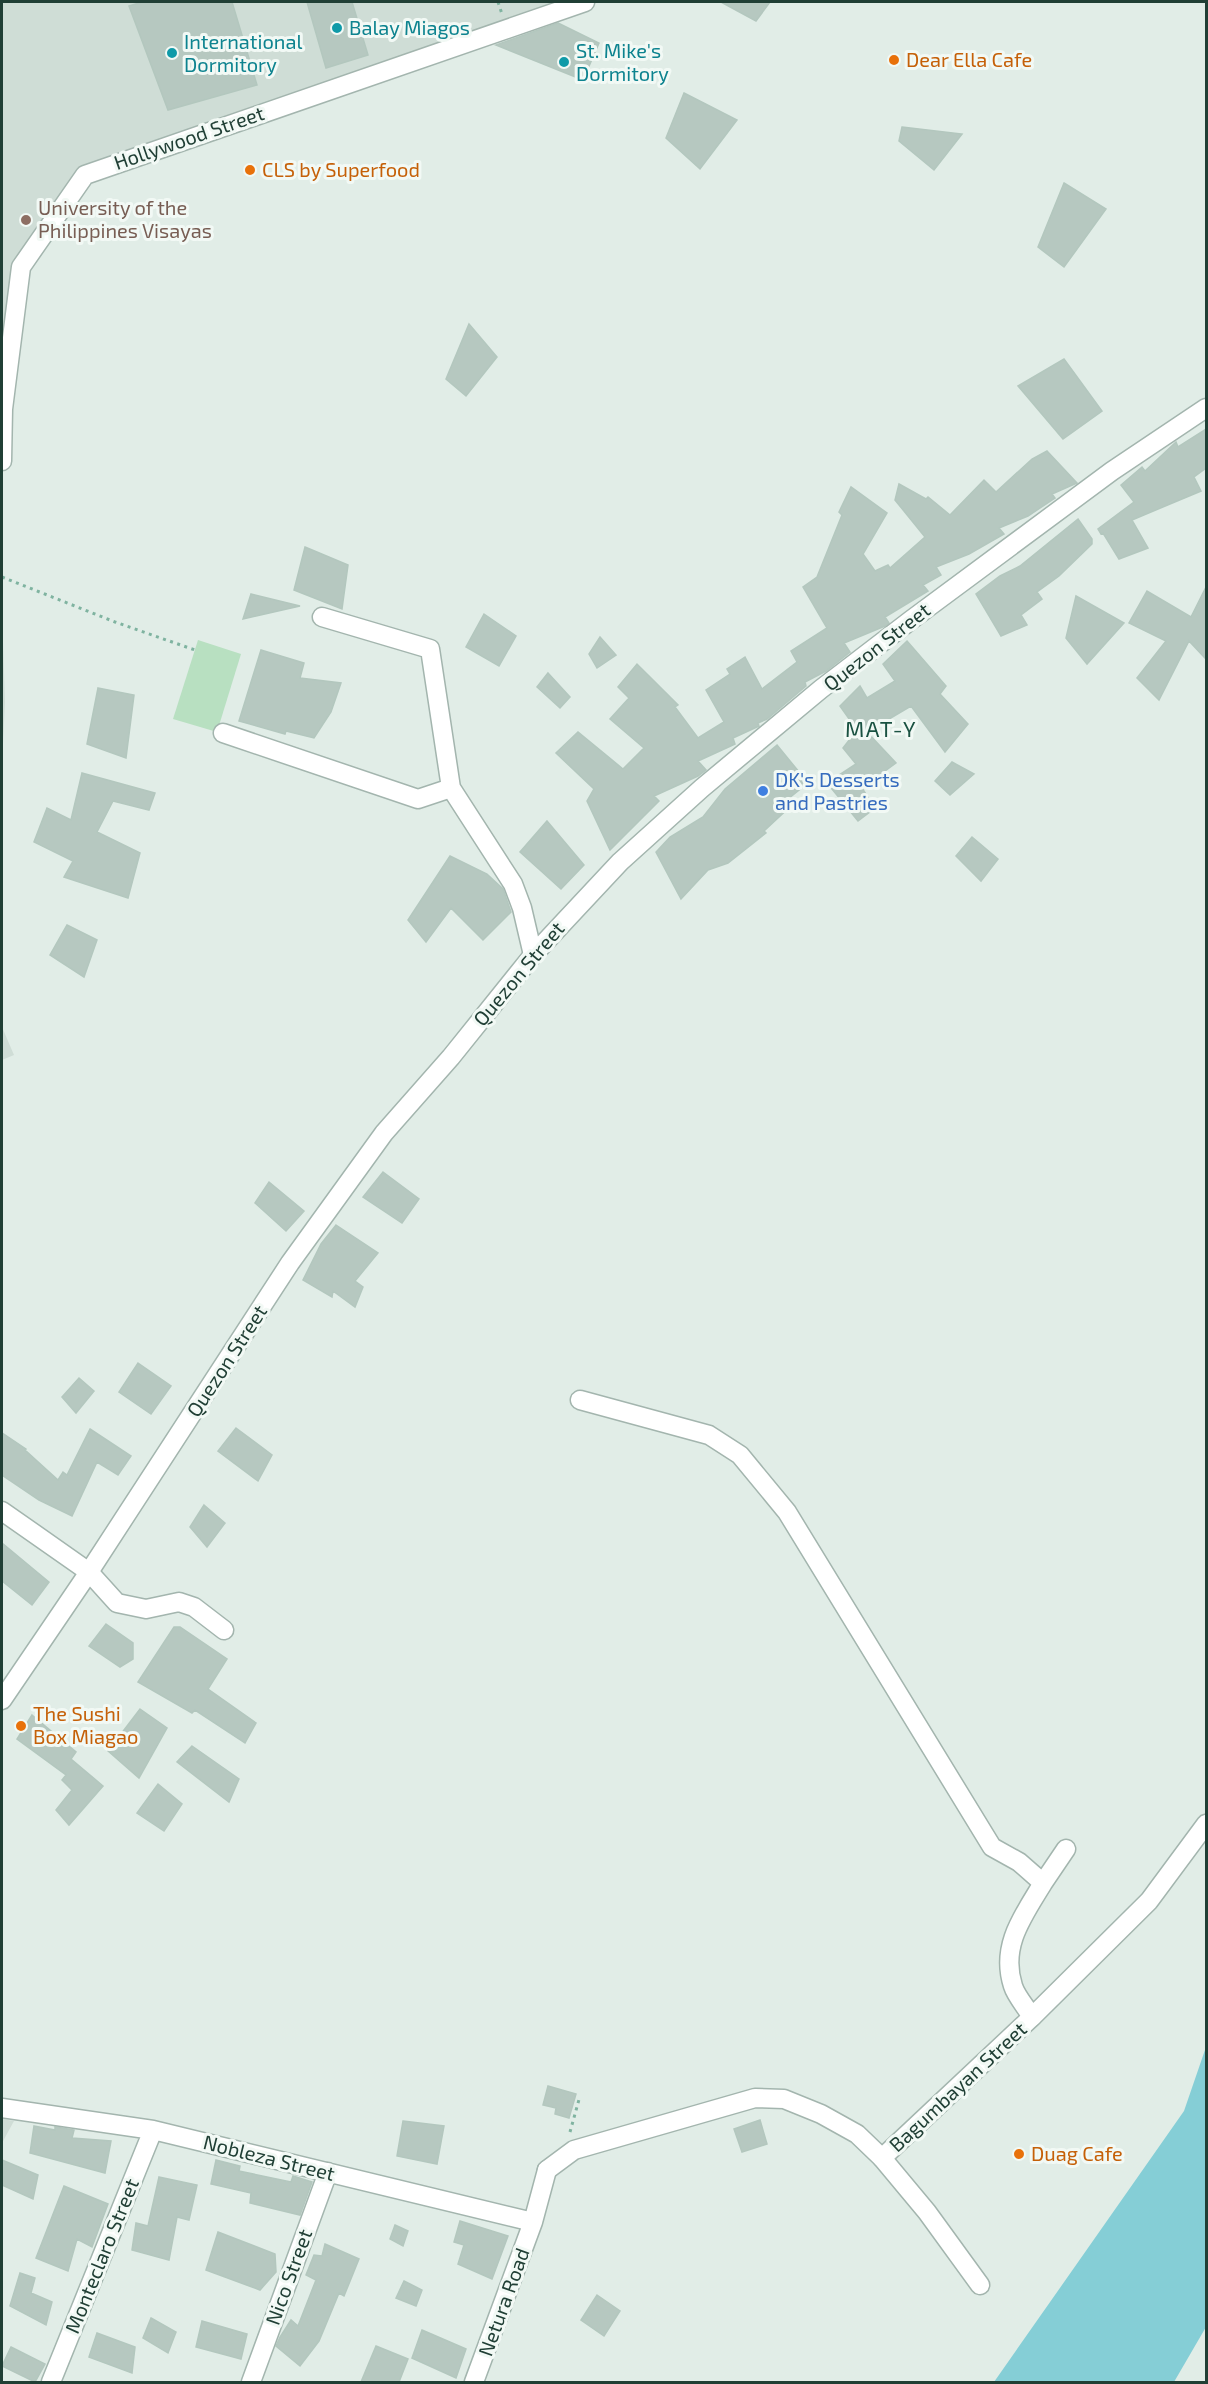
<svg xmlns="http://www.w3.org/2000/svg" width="1208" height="2384" font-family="'Exo 2',sans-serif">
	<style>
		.built { fill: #cfddd6 }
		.green { fill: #b8e0c1 }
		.water { fill: #85ced6 }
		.building { fill: #b6c8c0; stroke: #b3c7be; stroke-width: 1.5 }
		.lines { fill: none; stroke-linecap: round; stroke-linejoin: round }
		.minor-casing { stroke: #a3b5ae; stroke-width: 21 }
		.tertiary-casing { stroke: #a3b5ae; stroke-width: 21 }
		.path { stroke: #7fb3a0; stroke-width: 3; stroke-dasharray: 3 4.5; stroke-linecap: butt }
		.minor { stroke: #fff; stroke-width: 18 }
		.tertiary { stroke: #fff; stroke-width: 18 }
		.culture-dot { fill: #0f9aa8; stroke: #f2f9f5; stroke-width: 2 }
		.food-dot { fill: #e8710a; stroke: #f2f9f5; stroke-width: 2 }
		.education-dot { fill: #8d6e63; stroke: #f2f9f5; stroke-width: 2 }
		.shop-dot { fill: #3f7fe0; stroke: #f2f9f5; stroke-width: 2 }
		.labels { text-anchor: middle; stroke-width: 6; stroke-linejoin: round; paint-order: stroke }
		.culture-label { font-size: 20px; fill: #0d838f; stroke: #f2f9f5; text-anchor: start }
		.food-label { font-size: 20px; fill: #c56008; stroke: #f2f9f5; text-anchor: start }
		.street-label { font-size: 20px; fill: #203f35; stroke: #f2f9f5 }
		.education-label { font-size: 20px; fill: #785e54; stroke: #f2f9f5; text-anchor: start }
		.shop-label { font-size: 20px; fill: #366cbe; stroke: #f2f9f5; text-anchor: start }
		.quarter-label { font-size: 22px; letter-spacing: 1.5px; fill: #1a5242; stroke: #f2f9f5 }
	</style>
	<rect width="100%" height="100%" fill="#e1ede7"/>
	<path class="built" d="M 2,2 L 564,2 L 82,172 L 21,267 L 2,383 Z
		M 2,612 L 5,702 L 2,764 Z
		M 2,1027 L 14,1055 L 2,1060 Z
		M 2,2119 L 14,2121 L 2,2143 Z"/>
	<path class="green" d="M 198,640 L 241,654 L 217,732 L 173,719 Z"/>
	<path class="water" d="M 1206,2047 L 1206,2327 L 1174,2382 L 994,2382 L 1184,2111 Z"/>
	<path class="building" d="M 142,2 L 232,2 L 257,85 L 168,110 L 129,6 Z
		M 307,2 L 352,2 L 368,55 L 326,68 Z
		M 721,2 L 770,2 L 756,21 Z
		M 558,23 L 599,43 L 583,80 L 496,45 Z
		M 684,93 L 737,120 L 700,169 L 666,138 Z
		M 902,127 L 962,134 L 934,170 L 899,141 Z
		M 1064,183 L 1106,209 L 1064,267 L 1038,247 Z
		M 469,324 L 497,357 L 466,396 L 446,379 Z
		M 1064,359 L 1102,411 L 1063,439 L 1018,386 Z
		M 1206,429 L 1206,468 L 1194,477 L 1201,491 L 1132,520 L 1148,548 L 1119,559 L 1103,533 L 1101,534 L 1098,529 L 1134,502 L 1121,485 L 1142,467 L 1145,471 L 1176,442 L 1178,447 Z
		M 1047,451 L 1077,483 L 1052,494 L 1055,498 L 1028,516 L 999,528 L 1004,534 L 969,554 L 936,567 L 941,575 L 923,585 L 928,591 L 885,617 L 889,623 L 885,626 L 844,643 L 850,652 L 826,671 L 805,682 L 806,686 L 767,719 L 758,723 L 759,726 L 733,738 L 735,744 L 698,761 L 706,770 L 698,776 L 654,796 L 659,801 L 610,850 L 587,801 L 594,789 L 556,753 L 578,732 L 623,769 L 644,748 L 610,719 L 629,698 L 618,687 L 637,664 L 678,705 L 675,707 L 698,738 L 724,722 L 706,690 L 730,674 L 727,669 L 745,657 L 762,689 L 797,662 L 791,651 L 827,628 L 803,587 L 817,577 L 842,515 L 839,512 L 851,487 L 887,513 L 863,554 L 875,571 L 888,565 L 890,568 L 925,537 L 895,500 L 899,484 L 926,499 L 928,497 L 950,515 L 984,480 L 996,492 L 1032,459 Z
		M 1078,519 L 1092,539 L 1092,544 L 1059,576 L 1037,592 L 1042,599 L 1021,615 L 1027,625 L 1001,636 L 976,594 L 1000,576 L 1020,566 Z
		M 305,547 L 348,565 L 342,609 L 294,590 Z
		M 1206,587 L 1206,659 L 1189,641 L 1159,700 L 1137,678 L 1166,641 L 1129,623 L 1147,591 L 1191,617 Z
		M 251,594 L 300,606 L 243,619 Z
		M 1076,596 L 1124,623 L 1087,664 L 1066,638 Z
		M 484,614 L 516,636 L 499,666 L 466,647 Z
		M 600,637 L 616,655 L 597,668 L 589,654 Z
		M 907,641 L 946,686 L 940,694 L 968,724 L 945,752 L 911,706 L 867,732 L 896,763 L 862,788 L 875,808 L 858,821 L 827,783 L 856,764 L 843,748 L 857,730 L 840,706 L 860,686 L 867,698 L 895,681 L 883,664 Z
		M 261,650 L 304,663 L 300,678 L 341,683 L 331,712 L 314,738 L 286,731 L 285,734 L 239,721 Z
		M 548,673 L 570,697 L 560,708 L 537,687 Z
		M 98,688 L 134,695 L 126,758 L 87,744 Z
		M 777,745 L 808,783 L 788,799 L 793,804 L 764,831 L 766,833 L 728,863 L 708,870 L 681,899 L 656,852 L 670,837 L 703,817 L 725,789 Z
		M 952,762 L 974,774 L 950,795 L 935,781 Z
		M 82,773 L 155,793 L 149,810 L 113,801 L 97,832 L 140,853 L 128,898 L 64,877 L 73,861 L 34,842 L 47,808 L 71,820 Z
		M 547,821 L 584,865 L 561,889 L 520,852 Z
		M 972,837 L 998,859 L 981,881 L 956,856 Z
		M 450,856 L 487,874 L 503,889 L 511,912 L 483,940 L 451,908 L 426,942 L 408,920 Z
		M 67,925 L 97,940 L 84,977 L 50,955 Z
		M 383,1172 L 419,1199 L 402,1223 L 363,1197 Z
		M 269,1182 L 304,1211 L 286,1231 L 255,1203 Z
		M 336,1225 L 378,1253 L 355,1281 L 363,1287 L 355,1307 L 333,1291 L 332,1297 L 303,1280 L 321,1244 Z
		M 138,1363 L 171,1386 L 151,1414 L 119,1392 Z
		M 79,1378 L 94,1391 L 76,1413 L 62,1397 Z
		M 236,1428 L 272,1455 L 258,1481 L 218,1451 Z
		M 90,1429 L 131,1456 L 118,1475 L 97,1462 L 72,1516 L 39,1500 L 2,1475 L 2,1433 L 26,1449 L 25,1450 L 58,1480 L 63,1472 L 67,1475 Z
		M 204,1505 L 225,1523 L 207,1547 L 190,1527 Z
		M 2,1543 L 49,1582 L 32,1605 L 2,1581 Z
		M 106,1624 L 133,1643 L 133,1659 L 120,1667 L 89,1646 Z
		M 174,1627 L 180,1627 L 227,1659 L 208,1689 L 256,1723 L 245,1743 L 195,1710 L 192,1713 L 138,1682 Z
		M 140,1709 L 167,1728 L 139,1778 L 108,1751 Z
		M 32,1715 L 76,1752 L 71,1759 L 103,1786 L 69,1825 L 56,1810 L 72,1790 L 62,1780 L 66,1775 L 17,1739 Z
		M 192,1746 L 239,1779 L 229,1802 L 177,1762 Z
		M 158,1784 L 182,1804 L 164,1831 L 137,1813 Z
		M 548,2086 L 576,2094 L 569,2118 L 555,2114 L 556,2108 L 543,2105 Z
		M 760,2120 L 767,2144 L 742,2152 L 734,2129 Z
		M 403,2121 L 444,2126 L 437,2164 L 397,2156 Z
		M 34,2126 L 55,2130 L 55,2127 L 74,2130 L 72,2138 L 111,2141 L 105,2173 L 30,2153 Z
		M 2,2160 L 38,2175 L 33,2199 L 2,2185 Z
		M 216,2160 L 240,2166 L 239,2171 L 291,2182 L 293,2176 L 312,2182 L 300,2215 L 250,2203 L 251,2193 L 211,2184 Z
		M 159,2177 L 197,2185 L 189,2220 L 177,2217 L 169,2260 L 132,2250 L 136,2223 L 148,2226 Z
		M 64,2186 L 108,2204 L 92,2247 L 77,2239 L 68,2271 L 36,2258 Z
		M 460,2221 L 508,2236 L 492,2279 L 458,2264 L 464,2245 L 454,2242 Z
		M 395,2225 L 408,2231 L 403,2246 L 390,2239 Z
		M 218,2232 L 275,2254 L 276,2272 L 260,2290 L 206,2270 Z
		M 325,2244 L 359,2259 L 344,2296 L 339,2293 L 319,2341 L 300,2366 L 276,2346 L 280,2337 L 291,2320 L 298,2326 L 316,2280 L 306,2275 L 314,2255 L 322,2256 Z
		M 20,2273 L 35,2278 L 31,2293 L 52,2302 L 46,2325 L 10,2306 Z
		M 404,2281 L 422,2290 L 416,2306 L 396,2298 Z
		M 597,2295 L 620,2311 L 604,2336 L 581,2320 Z
		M 151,2318 L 176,2332 L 168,2353 L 143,2338 Z
		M 202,2321 L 247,2334 L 241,2359 L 196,2347 Z
		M 422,2330 L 466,2349 L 456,2378 L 412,2358 Z
		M 97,2333 L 135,2347 L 132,2373 L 89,2357 Z
		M 376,2346 L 408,2359 L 399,2382 L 361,2382 Z
		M 11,2347 L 45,2364 L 35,2382 L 2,2366 Z"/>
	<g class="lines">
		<g class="minor-casing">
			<path id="minor" d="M 2,461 L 3,409 L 21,267 L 85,175 L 585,2
				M 322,617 L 430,649 L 451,788
				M 223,733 L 418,799 L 451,788 L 513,884 L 522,908 L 533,955
				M 580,1400 L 709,1435 L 740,1455 L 787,1512 L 992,1847 L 1019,1862 L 1043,1883 C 1023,1916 1000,1946 1013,1986 C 1016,1996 1026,2007 1032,2017
				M 2,1511 L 89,1572 L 117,1603 L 146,1609 L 179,1602 L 194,1607 L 224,1630
				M 1043,1883 L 1066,1849
				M 2,2108 L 153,2130 L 533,2222
				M 882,2158 L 927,2212 L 980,2285
				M 51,2382 L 153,2130
				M 251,2382 L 328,2172
				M 474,2382 L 533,2222 L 547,2170"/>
		</g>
		<g class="tertiary-casing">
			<path id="tertiary" d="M 2,1700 L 89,1572 L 290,1263 L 384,1133 L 451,1057 L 533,955 L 620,862 L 702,788 L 821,689 L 911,620 L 1112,471 L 1206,408
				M 547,2170 L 574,2150 L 755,2098 L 784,2099 L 821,2114 L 857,2134 L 882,2158 L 1032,2017 L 1149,1901 L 1206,1824"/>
		</g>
		<path class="path" d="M 498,2 L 502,14
			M 2,577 L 115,622 L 195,650
			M 570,2132 L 580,2096"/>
		<use href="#minor" class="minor"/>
		<use href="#tertiary" class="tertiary"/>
	</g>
	<g class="culture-dot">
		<circle cx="337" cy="28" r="6"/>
		<circle cx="172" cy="53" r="6"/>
		<circle cx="564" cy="62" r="6"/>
	</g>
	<g class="food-dot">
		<circle cx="894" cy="60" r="6"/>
		<circle cx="250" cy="170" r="6"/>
		<circle cx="21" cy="1726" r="6"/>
		<circle cx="1019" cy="2154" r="6"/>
	</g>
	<circle class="education-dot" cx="26" cy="220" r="6"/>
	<circle class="shop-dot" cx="763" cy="791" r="6"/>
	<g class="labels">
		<g class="culture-label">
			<text x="349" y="35">Balay Miagos</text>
			<text x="184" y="49">International<tspan x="184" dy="23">Dormitory</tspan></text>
			<text x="576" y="58">St. Mike's<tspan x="576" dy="23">Dormitory</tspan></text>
		</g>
		<g class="food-label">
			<text x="906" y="67">Dear Ella Cafe</text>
			<text x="262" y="177">CLS by Superfood</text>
			<text x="33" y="1721">The Sushi<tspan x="33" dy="23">Box Miagao</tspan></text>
			<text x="1031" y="2161">Duag Cafe</text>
		</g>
		<g class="street-label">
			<text transform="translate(189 138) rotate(-19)" y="7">Hollywood Street</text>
			<text transform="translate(877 647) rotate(-38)" y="7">Quezon Street</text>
			<text transform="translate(519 974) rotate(-50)" y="7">Quezon Street</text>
			<text transform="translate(227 1361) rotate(-57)" y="7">Quezon Street</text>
			<text transform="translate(958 2087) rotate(-43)" y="7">Bagumbayan Street</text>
			<text transform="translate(269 2158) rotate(14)" y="7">Nobleza Street</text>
			<text transform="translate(102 2256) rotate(-68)" y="7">Monteclaro Street</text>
			<text transform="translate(289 2277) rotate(-70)" y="7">Nico Street</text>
			<text transform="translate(504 2302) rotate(-70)" y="7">Netura Road</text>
		</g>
		<g class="education-label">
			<text x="38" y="215">University of the<tspan x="38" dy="23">Philippines Visayas</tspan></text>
		</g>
		<g class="shop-label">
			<text x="775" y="787">DK's Desserts<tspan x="775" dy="23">and Pastries</tspan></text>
		</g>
		<g class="quarter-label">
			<text x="881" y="737">MAT-Y</text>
		</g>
	</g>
	<rect width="1208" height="2384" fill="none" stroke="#203f35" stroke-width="6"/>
</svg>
